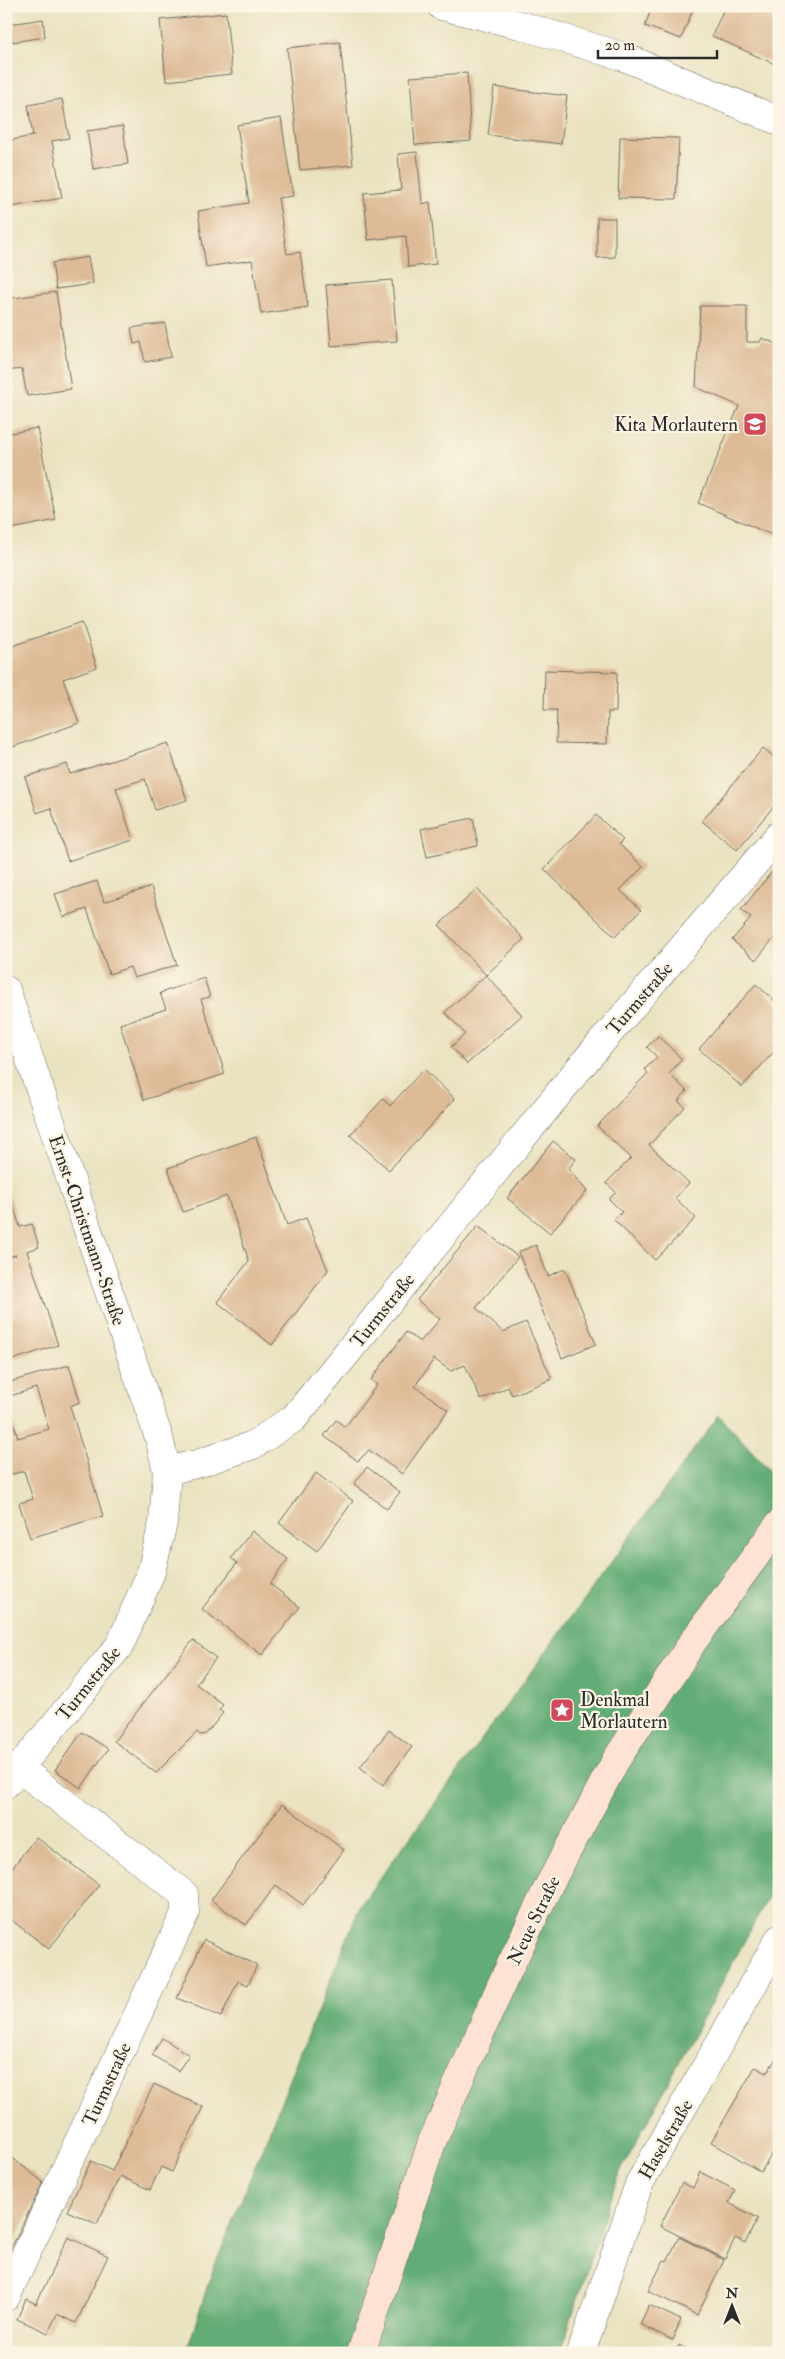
<svg xmlns="http://www.w3.org/2000/svg" width="785" height="2359" font-family="'IM FELL Double Pica',serif">
	<style>
		.forest { fill: #62ac74; stroke: #466c50 }
		.building { fill: #ddbb97 }
		.lines { fill: none; stroke-linecap: round; stroke-linejoin: round }
		.minor-casing { stroke: #6e6b60; stroke-width: 29 }
		.tertiary-casing { stroke: #6e6b60; stroke-width: 29 }
		.secondary-casing { stroke: #6e6b60; stroke-width: 29 }
		.minor { stroke: #fff; stroke-width: 28 }
		.tertiary { stroke: #fff; stroke-width: 28 }
		.secondary { stroke: #fee3d2; stroke-width: 28 }
		.labels { text-anchor: middle; stroke-width: 4.5; stroke-linejoin: round; paint-order: stroke }
		.poi-label { font-size: 19px; fill: #2b2b2b; stroke: #fcf5e5; text-anchor: end }
		.street-label { font-size: 19px; fill: #2b2b2b; stroke: #fcf5e5 }
	</style>
	<rect width="100%" height="100%" fill="#fcf5e5"/>
	<filter id="ink" filterUnits="userSpaceOnUse"><feTurbulence type="fractalNoise" baseFrequency=".02" numOctaves="2"/><feDisplacementMap in="SourceGraphic" scale="10" xChannelSelector="R" yChannelSelector="G"/><feConvolveMatrix kernelMatrix="1 2 1 2 8 2 1 2 1" color-interpolation-filters="sRGB"/></filter>
	<filter id="wash" filterUnits="userSpaceOnUse"><feTurbulence type="fractalNoise" baseFrequency=".0096" numOctaves="4" result="noise"/><feDisplacementMap in="SourceGraphic" scale="20" xChannelSelector="R" yChannelSelector="G"/><feGaussianBlur stdDeviation="1.12" result="paint"/><feColorMatrix in="noise" values="0 0 0 0 0 0 0 0 0 0 0 0 0 0 0 0 0 1.4 0 .05"/><feComposite in="paint" operator="in"/></filter>
	<g filter="url(#wash)">
		<rect width="100%" height="100%" fill="#eae3c1"/>
		<path class="forest" d="M 719,1415 L 779,1481 L 779,1877 L 617,2178 L 560,2353 L 186,2353 L 211,2275 L 361,1904 Z"/>
		<g id="blocks">
			<path class="building" d="M 652,6 L 685,6 L 693,9 L 681,39 L 645,26 Z
				M 725,6 L 768,6 L 779,11 L 779,66 L 712,36 Z
				M 226,13 L 232,74 L 166,81 L 160,20 Z
				M 43,19 L 45,37 L 12,42 L 10,24 Z
				M 340,42 L 353,165 L 300,170 L 287,48 Z
				M 467,73 L 471,141 L 415,145 L 410,77 Z
				M 494,87 L 567,96 L 561,144 L 488,135 Z
				M 62,99 L 69,138 L 52,141 L 62,198 L 6,208 L 6,141 L 33,136 L 28,105 Z
				M 281,118 L 293,196 L 278,198 L 287,254 L 300,252 L 308,307 L 261,314 L 252,260 L 206,267 L 198,211 L 249,203 L 237,125 Z
				M 123,126 L 128,164 L 93,169 L 87,131 Z
				M 620,137 L 679,138 L 676,199 L 618,198 Z
				M 417,152 L 422,204 L 430,202 L 436,264 L 408,267 L 406,236 L 368,240 L 364,193 L 401,190 L 398,154 Z
				M 597,218 L 615,218 L 615,257 L 597,258 Z
				M 88,257 L 93,284 L 56,289 L 52,263 Z
				M 392,280 L 397,341 L 331,346 L 326,285 Z
				M 56,292 L 71,389 L 27,396 L 22,369 L 6,371 L 6,299 Z
				M 700,306 L 747,306 L 747,342 L 760,342 L 762,338 L 779,345 L 779,538 L 698,503 L 739,406 L 696,387 Z
				M 165,323 L 171,357 L 145,362 L 141,342 L 134,344 L 131,328 Z
				M 37,428 L 56,520 L 6,530 L 6,434 Z
				M 82,622 L 97,667 L 63,679 L 79,723 L 10,748 L 6,738 L 6,648 Z
				M 545,670 L 617,672 L 616,712 L 608,712 L 607,744 L 556,743 L 557,710 L 544,710 Z
				M 168,743 L 187,800 L 155,810 L 145,779 L 116,788 L 133,840 L 68,861 L 51,808 L 37,813 L 25,777 L 67,764 L 70,774 Z
				M 763,748 L 779,761 L 779,800 L 737,850 L 702,821 Z
				M 596,815 L 623,840 L 619,844 L 643,867 L 620,890 L 641,910 L 615,937 L 544,869 Z
				M 473,818 L 478,846 L 427,857 L 421,829 Z
				M 779,863 L 779,942 L 774,938 L 756,960 L 732,940 L 751,918 L 741,910 Z
				M 97,881 L 104,902 L 151,887 L 177,965 L 134,978 L 130,967 L 109,974 L 87,909 L 63,917 L 55,894 Z
				M 477,889 L 524,939 L 486,975 L 439,925 Z
				M 486,975 L 522,1015 L 467,1064 L 451,1047 L 465,1034 L 445,1012 Z
				M 204,978 L 210,997 L 201,999 L 225,1074 L 144,1100 L 120,1024 L 166,1009 L 160,993 Z
				M 756,984 L 779,1005 L 779,1046 L 742,1087 L 699,1049 Z
				M 658,1036 L 682,1059 L 669,1074 L 687,1091 L 678,1101 L 685,1107 L 649,1145 L 689,1183 L 675,1198 L 696,1218 L 655,1260 L 614,1220 L 622,1212 L 609,1199 L 616,1192 L 606,1183 L 631,1158 L 597,1126 L 648,1073 L 645,1069 L 657,1057 L 647,1047 Z
				M 424,1069 L 455,1099 L 389,1170 L 350,1135 L 383,1099 L 390,1106 Z
				M 256,1137 L 287,1225 L 306,1218 L 328,1270 L 272,1345 L 217,1302 L 249,1261 L 227,1196 L 183,1212 L 168,1168 Z
				M 553,1141 L 576,1159 L 568,1169 L 587,1191 L 550,1233 L 507,1198 Z
				M 6,1184 L 20,1227 L 32,1224 L 39,1247 L 27,1251 L 58,1345 L 6,1362 L 6,1258 L 16,1255 L 6,1257 Z
				M 478,1226 L 518,1257 L 476,1308 L 503,1332 L 526,1322 L 552,1379 L 512,1395 L 508,1387 L 481,1400 L 465,1365 L 451,1371 L 434,1359 L 415,1386 L 448,1410 L 402,1474 L 369,1450 L 358,1461 L 324,1436 L 336,1420 L 345,1427 L 377,1385 L 371,1380 L 406,1332 L 420,1342 L 440,1319 L 417,1300 Z
				M 536,1245 L 548,1276 L 565,1269 L 596,1344 L 562,1358 L 518,1252 Z
				M 69,1365 L 80,1402 L 70,1406 L 103,1516 L 30,1538 L 19,1503 L 33,1499 L 24,1471 L 6,1476 L 6,1415 L 11,1414 L 18,1438 L 49,1429 L 36,1388 L 10,1396 L 6,1383 Z
				M 367,1467 L 400,1492 L 387,1509 L 354,1484 Z
				M 316,1473 L 353,1501 L 317,1551 L 279,1523 Z
				M 252,1531 L 288,1559 L 270,1584 L 300,1607 L 262,1655 L 202,1609 L 237,1563 L 231,1558 Z
				M 193,1640 L 216,1658 L 196,1684 L 223,1705 L 219,1710 L 223,1713 L 206,1734 L 200,1735 L 197,1732 L 156,1773 L 114,1741 Z
				M 389,1730 L 412,1747 L 383,1785 L 360,1767 Z
				M 82,1732 L 108,1749 L 81,1788 L 55,1770 Z
				M 282,1804 L 344,1850 L 303,1905 L 276,1885 L 246,1925 L 211,1900 Z
				M 36,1837 L 99,1885 L 49,1949 L 6,1916 L 6,1892 L 9,1889 L 6,1887 L 6,1876 Z
				M 204,1940 L 257,1965 L 248,1985 L 238,1981 L 221,2017 L 177,1998 Z
				M 162,2038 L 189,2055 L 178,2071 L 152,2055 Z
				M 779,2053 L 779,2142 L 761,2172 L 711,2142 L 755,2067 L 767,2073 Z
				M 154,2084 L 203,2107 L 172,2172 L 161,2167 L 150,2190 L 120,2176 L 97,2224 L 67,2211 L 91,2161 L 112,2171 Z
				M 6,2153 L 43,2182 L 7,2257 L 6,2256 Z
				M 700,2172 L 735,2190 L 729,2203 L 758,2218 L 745,2243 L 735,2238 L 725,2259 L 660,2226 L 682,2183 L 693,2188 Z
				M 68,2237 L 108,2256 L 76,2323 L 57,2314 L 48,2333 L 17,2319 L 26,2299 L 36,2304 Z
				M 679,2237 L 724,2260 L 697,2315 L 648,2291 L 664,2260 L 667,2261 Z
				M 649,2305 L 681,2320 L 672,2340 L 640,2324 Z
				M 679,2345 L 694,2353 L 675,2353 Z"/>
		</g>
	</g>
	<g filter="url(#ink)">
		<use href="#blocks" fill-opacity="0" stroke="#6e6b60" stroke-width="1"/>
		<g class="lines">
			<g class="minor-casing">
				<path id="minor" d="M 6,990 L 159,1438 L 167,1471
					M 6,1784 L 120,1645 L 151,1572 L 163,1523 L 167,1471 L 200,1463 L 253,1445 L 294,1418 L 581,1066 L 779,835
					M 6,2297 L 185,1913 L 184,1894 L 19,1768
					M 581,2353 L 639,2184 L 779,1939"/>
			</g>
			<g class="tertiary-casing">
				<path id="tertiary" d="M 441,6 L 520,25 L 624,57 L 779,121"/>
			</g>
			<g class="secondary-casing">
				<path id="secondary" d="M 361,2353 L 432,2142 L 503,1981 L 549,1885 L 616,1760 L 692,1643 L 779,1524"/>
			</g>
			<use href="#minor" class="minor"/>
			<use href="#tertiary" class="tertiary"/>
			<use href="#secondary" class="secondary"/>
		</g>
	</g>
	<defs>
		<g id="school-square" transform="scale(1.25)"><rect x="-9" y="-9" width="18" height="18" rx="4" fill="#d1495b" stroke="#fcf5e5"/><path d="M0-5L7-2L0 1L-7-2ZM-4 1L0 2.5L4 1V4Q0 6-4 4Z" fill="#fff"/></g>
		<g id="sight-square" transform="scale(1.25)"><rect x="-9" y="-9" width="18" height="18" rx="4" fill="#d1495b" stroke="#fcf5e5"/><path d="M0-6L1.8-2.2L6-1.7L2.9 1.2L3.7 5.4L0 3.3L-3.7 5.4L-2.9 1.2L-6-1.7L-1.8-2.2Z" fill="#fff"/></g>
	</defs>
	<g fill-rule="evenodd">
		<use href="#school-square" x="755" y="424"/>
		<use href="#sight-square" x="562" y="1710"/>
	</g>
	<g class="labels">
		<g class="poi-label">
			<text x="738" y="431">Kita Morlautern</text>
			<text x="580" y="1706" text-anchor="start">Denkmal<tspan x="580" dy="22">Morlautern</tspan></text>
		</g>
		<g class="street-label">
			<text transform="translate(639 998) rotate(-49)" y="7">Turmstraße</text>
			<text transform="translate(88 1230) rotate(71)" y="7">Ernst-Christmann-Straße</text>
			<text transform="translate(382 1310) rotate(-51)" y="7">Turmstraße</text>
			<text transform="translate(88 1683) rotate(-51)" y="7">Turmstraße</text>
			<text transform="translate(533 1920) rotate(-64)" y="7">Neue Straße</text>
			<text transform="translate(106 2084) rotate(-65)" y="7">Turmstraße</text>
			<text transform="translate(665 2139) rotate(-60)" y="7">Haselstraße</text>
		</g>
	</g>
	<rect width="785" height="2359" fill="none" stroke="#fcf5e5" stroke-width="25"/>
	<g transform="translate(732 2306)" stroke="#fcf5e5" stroke-width="4" paint-order="stroke">
	<path d="M0-4L9 19L0 12L-9 19Z" fill="#2b2b2b"/>
	<text y="-8" font-size="14" font-weight="bold" text-anchor="middle" fill="#2b2b2b">N</text>
	</g>
	<path d="M598 50v8h119v-8" fill="none" stroke="#2b2b2b" stroke-width="2.5"/>
	<text x="605" y="50" font-size="15" fill="#2b2b2b" stroke="#fcf5e5" stroke-width="4" paint-order="stroke">20 m</text>
</svg>
